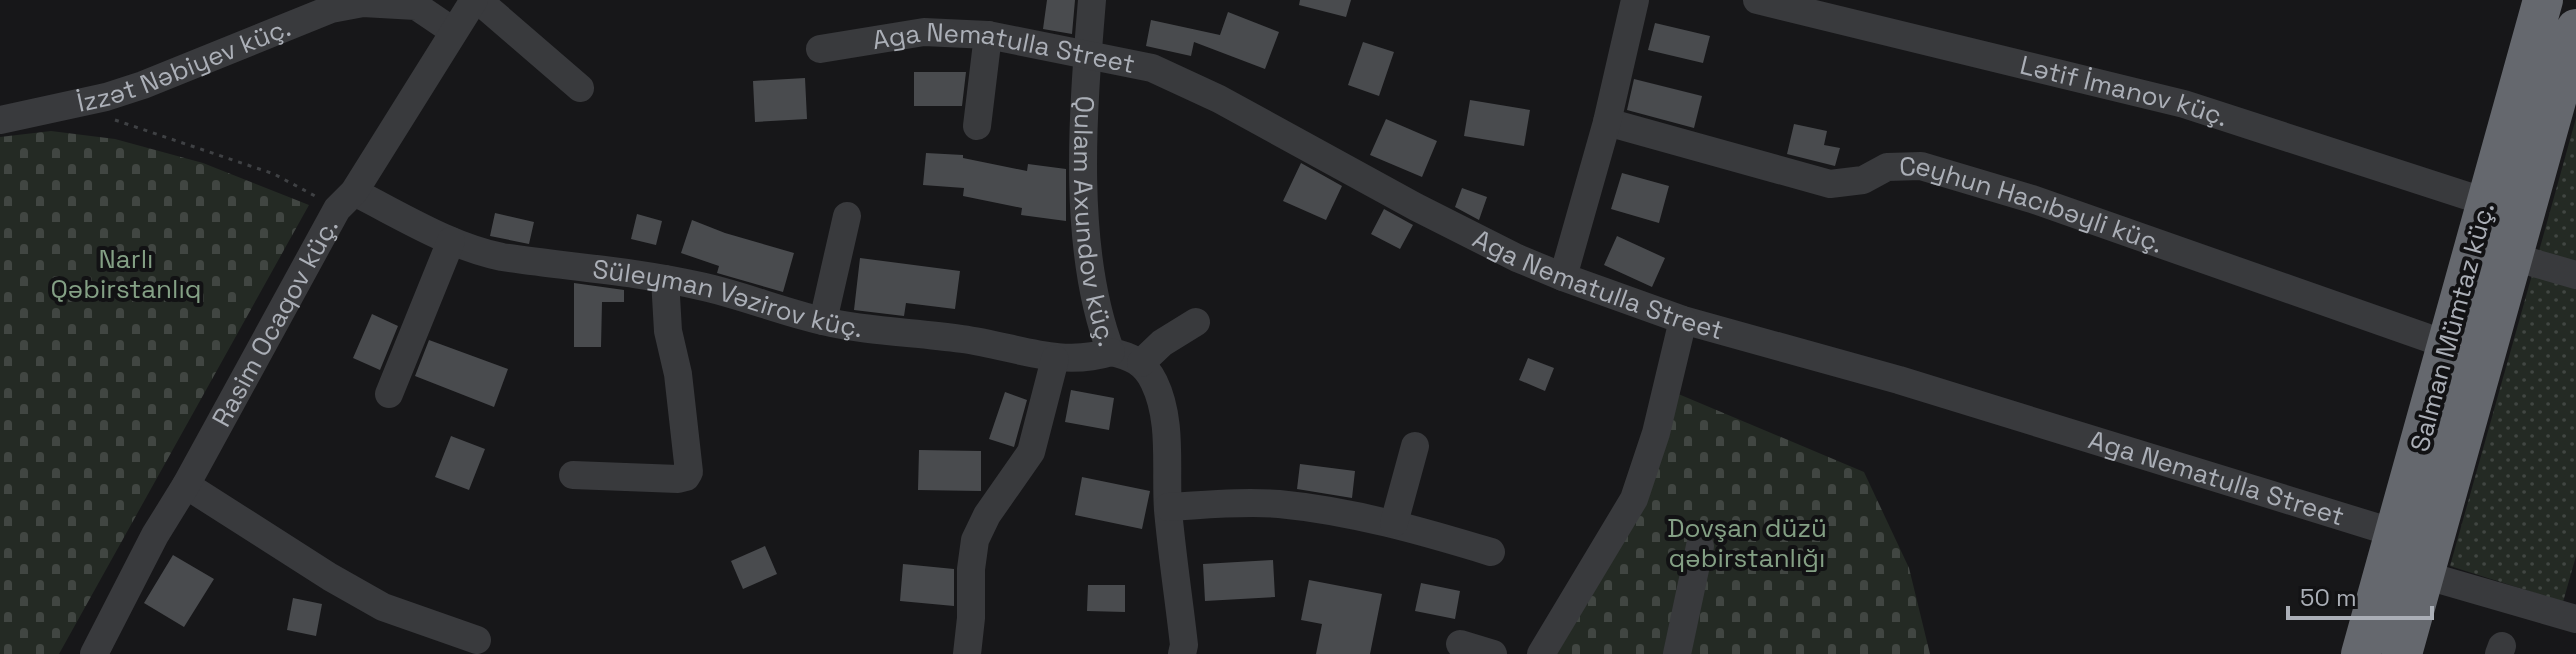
<svg xmlns="http://www.w3.org/2000/svg" width="2576" height="654" font-family="'Space Grotesk',sans-serif">
	<style>
		.grass { fill: url(#grass-dots) }
		.cemetery { fill: url(#cemetery-stones) }
		.building { fill: #494b4e }
		.lines { fill: none; stroke-linecap: round; stroke-linejoin: round }
		.path { stroke: #3f4144; stroke-width: 3; stroke-dasharray: 4 6; stroke-linecap: butt }
		.minor { stroke: #393a3d; stroke-width: 28 }
		.highway { stroke: #65686e; stroke-width: 40 }
		.labels { text-anchor: middle; stroke-width: 8; stroke-linejoin: round; paint-order: stroke }
		.street-label { font-size: 26px; fill: #abafb7; stroke: #121214 }
		.park-label { font-size: 26px; fill: #84a085; stroke: #121214 }
	</style>
	<defs>
		<pattern id="grass-dots" width="8" height="8" patternUnits="userSpaceOnUse" patternTransform="scale(2)"><rect width="8" height="8" fill="#242a24"/><path d="M2 2h.1M6 6h.1" fill="none" stroke="#414642" stroke-width="1.8" stroke-linecap="round"/></pattern>
		<pattern id="cemetery-stones" width="16" height="16" patternUnits="userSpaceOnUse" patternTransform="scale(2)"><rect width="16" height="16" fill="#242a24"/><path d="M2 7V4a2 2 0 0 1 4 0v3zM10 15v-3a2 2 0 0 1 4 0v3z" fill="#414642"/></pattern>
	</defs>
	<rect width="100%" height="100%" fill="#171719"/>
	<path class="grass" d="M 2576,118 L 2576,262 L 2539,251 Z
		M 2532,275 L 2576,289 L 2576,556 L 2563,602 L 2450,566 Z"/>
	<path class="cemetery" d="M 51,131 L 115,139 L 203,163 L 309,205 L 59,654 L 0,654 L 0,137 Z
		M 1676,393 L 1864,472 L 1909,568 L 1930,654 L 1550,654 Z"/>
	<path class="building" d="M 1047,0 L 1075,0 L 1072,34 L 1043,29 Z
		M 1300,0 L 1351,0 L 1346,17 L 1299,5 Z
		M 1228,12 L 1279,32 L 1265,69 L 1194,42 L 1191,56 L 1146,46 L 1151,20 L 1220,35 Z
		M 1655,23 L 1710,36 L 1703,63 L 1648,50 Z
		M 1363,42 L 1394,52 L 1379,96 L 1348,85 Z
		M 914,72 L 966,72 L 962,106 L 914,106 Z
		M 805,78 L 807,119 L 755,122 L 753,81 Z
		M 1634,79 L 1702,96 L 1694,128 L 1627,110 Z
		M 1470,100 L 1530,110 L 1524,146 L 1464,136 Z
		M 1386,119 L 1437,141 L 1422,177 L 1370,155 Z
		M 1794,124 L 1827,131 L 1824,145 L 1840,148 L 1835,166 L 1787,154 Z
		M 926,153 L 963,155 L 963,158 L 1027,171 L 1028,164 L 1066,169 L 1066,221 L 1021,215 L 1022,208 L 963,196 L 964,188 L 923,185 Z
		M 1301,163 L 1342,186 L 1326,220 L 1283,201 Z
		M 1622,173 L 1669,186 L 1659,223 L 1611,209 Z
		M 1462,188 L 1487,197 L 1479,220 L 1455,207 Z
		M 1384,209 L 1413,225 L 1400,249 L 1371,234 Z
		M 495,213 L 534,222 L 529,244 L 490,236 Z
		M 637,214 L 662,221 L 656,245 L 631,239 Z
		M 692,220 L 725,233 L 794,253 L 783,292 L 717,273 L 719,266 L 681,253 Z
		M 1617,236 L 1665,258 L 1652,287 L 1604,265 Z
		M 860,258 L 960,271 L 955,309 L 906,303 L 904,316 L 854,310 Z
		M 574,283 L 624,290 L 624,302 L 602,302 L 601,347 L 574,347 Z
		M 372,314 L 398,326 L 380,370 L 353,358 Z
		M 429,340 L 508,369 L 494,407 L 415,376 Z
		M 1528,358 L 1554,368 L 1545,391 L 1519,380 Z
		M 1071,390 L 1114,398 L 1109,430 L 1065,422 Z
		M 1005,392 L 1027,400 L 1014,447 L 989,439 Z
		M 451,436 L 485,449 L 469,490 L 435,477 Z
		M 919,450 L 981,451 L 981,491 L 918,490 Z
		M 1300,464 L 1355,471 L 1352,498 L 1297,489 Z
		M 1082,477 L 1150,491 L 1142,529 L 1075,515 Z
		M 765,546 L 777,574 L 743,589 L 731,561 Z
		M 173,555 L 214,579 L 184,627 L 144,603 Z
		M 1273,560 L 1275,597 L 1205,601 L 1203,564 Z
		M 903,564 L 954,569 L 954,606 L 900,601 Z
		M 1309,580 L 1382,594 L 1370,654 L 1316,654 L 1322,624 L 1301,620 Z
		M 1421,583 L 1460,591 L 1455,619 L 1415,611 Z
		M 1088,585 L 1125,585 L 1125,612 L 1087,611 Z
		M 293,598 L 322,604 L 316,636 L 287,630 Z"/>
	<g class="lines">
		<path class="path" d="M 115,120 L 274,174 L 317,197"/>
		<g class="minor">
			<path d="M 478,0 L 580,88"/>
			<path id="s1" d="M 1092,0 C 1083,109 1071,248 1111,352 C 1131,356 1145,363 1154,382 C 1173,421 1165,468 1168,510 C 1172,555 1179,600 1184,645 L 1182,654"/>
			<path id="s2" d="M 1757,0 L 2184,104 L 2486,202"/>
			<path id="s3" d="M 820,49 L 924,32 L 988,35 L 1152,68 L 1219,99 L 1416,207 L 1517,258 L 1563,277 L 1683,320 L 1899,380 L 2395,533"/>
			<path id="s4" d="M 0,120 L 106,97 L 143,85 L 331,9 L 363,3 L 416,6 L 453,31"/>
			<path id="s5" d="M 1607,122 L 1830,184 L 1863,180 L 1887,167 L 1921,166 L 2032,199 L 2448,345"/>
			<path d="M 977,126 L 988,35"/>
			<path id="s6" d="M 354,192 C 402,216 449,246 502,257 C 568,267 635,271 700,286 C 742,295 782,312 823,321 C 869,332 916,332 962,339 C 1015,346 1058,368 1111,352"/>
			<path d="M 2513,257 L 2576,275"/>
			<path d="M 1563,277 L 1607,122 L 1635,0"/>
			<path d="M 823,321 L 847,216"/>
			<path d="M 1141,363 L 1162,343 L 1196,322"/>
			<path d="M 389,394 L 451,241"/>
			<path d="M 573,475 L 678,479 L 686,477 L 689,472 L 678,374 L 668,331 L 665,279"/>
			<path d="M 186,485 L 330,577 L 383,607 L 477,640"/>
			<path d="M 1168,507 C 1205,505 1242,501 1279,504 C 1352,511 1422,531 1491,552"/>
			<path d="M 1394,523 L 1415,446"/>
			<path d="M 2424,575 L 2576,619"/>
			<path d="M 1460,644 L 1493,654"/>
			<path id="s7" d="M 94,654 L 155,535 L 186,485 L 337,209 L 354,192 L 474,0"/>
			<path d="M 967,654 L 971,618 L 971,569 L 975,540 L 987,515 L 1031,452 L 1055,359"/>
			<path d="M 1541,654 L 1634,499 L 1656,433 L 1683,320"/>
			<path d="M 1677,654 L 1700,546"/>
			<path d="M 2499,654 L 2502,646"/>
		</g>
		<path class="highway" d="M 2361,654 L 2543,0
			M 2402,654 L 2576,29"/>
	</g>
	<g class="labels">
		<g class="street-label">
			<text dy="9" stroke="none"><textPath href="#s3" startOffset="186">Aga Nematulla Street</textPath></text>
			<text dy="9" stroke="none"><textPath href="#s4" startOffset="192">İzzət Nəbiyev küç.</textPath></text>
			<text dy="9" stroke="none"><textPath href="#s2" startOffset="378">Lətif İmanov küç.</textPath></text>
			<text dy="9" stroke="none"><textPath href="#s5" startOffset="442">Ceyhun Hacıbəyli küç.</textPath></text>
			<text dy="9" stroke="none"><textPath href="#s1" startOffset="222">Qulam Axundov küç.</textPath></text>
			<text dy="9" stroke="none"><textPath href="#s3" startOffset="834">Aga Nematulla Street</textPath></text>
			<text dy="9" stroke="none"><textPath href="#s6" startOffset="392">Süleyman Vəzirov küç.</textPath></text>
			<text dy="9" stroke="none"><textPath href="#s7" startOffset="378">Rasim Ocaqov küç.</textPath></text>
			<text transform="translate(2452 327) rotate(-75)" y="9">Salman Mümtaz küç.</text>
			<text dy="9" stroke="none"><textPath href="#s3" startOffset="1482">Aga Nematulla Street</textPath></text>
		</g>
		<g class="park-label">
			<text x="126" y="268">Narlı<tspan x="126" dy="30">Qəbirstanlıq</tspan></text>
			<text x="1747" y="537">Dovşan düzü<tspan x="1747" dy="30">qəbirstanlığı</tspan></text>
		</g>
	</g>
	<path d="M2288 606v12h144v-12" fill="none" stroke="#abafb7" stroke-width="4"/>
	<text x="2300" y="606" font-size="24" fill="#abafb7" stroke="#121214" stroke-width="6" paint-order="stroke">50 m</text>
</svg>
